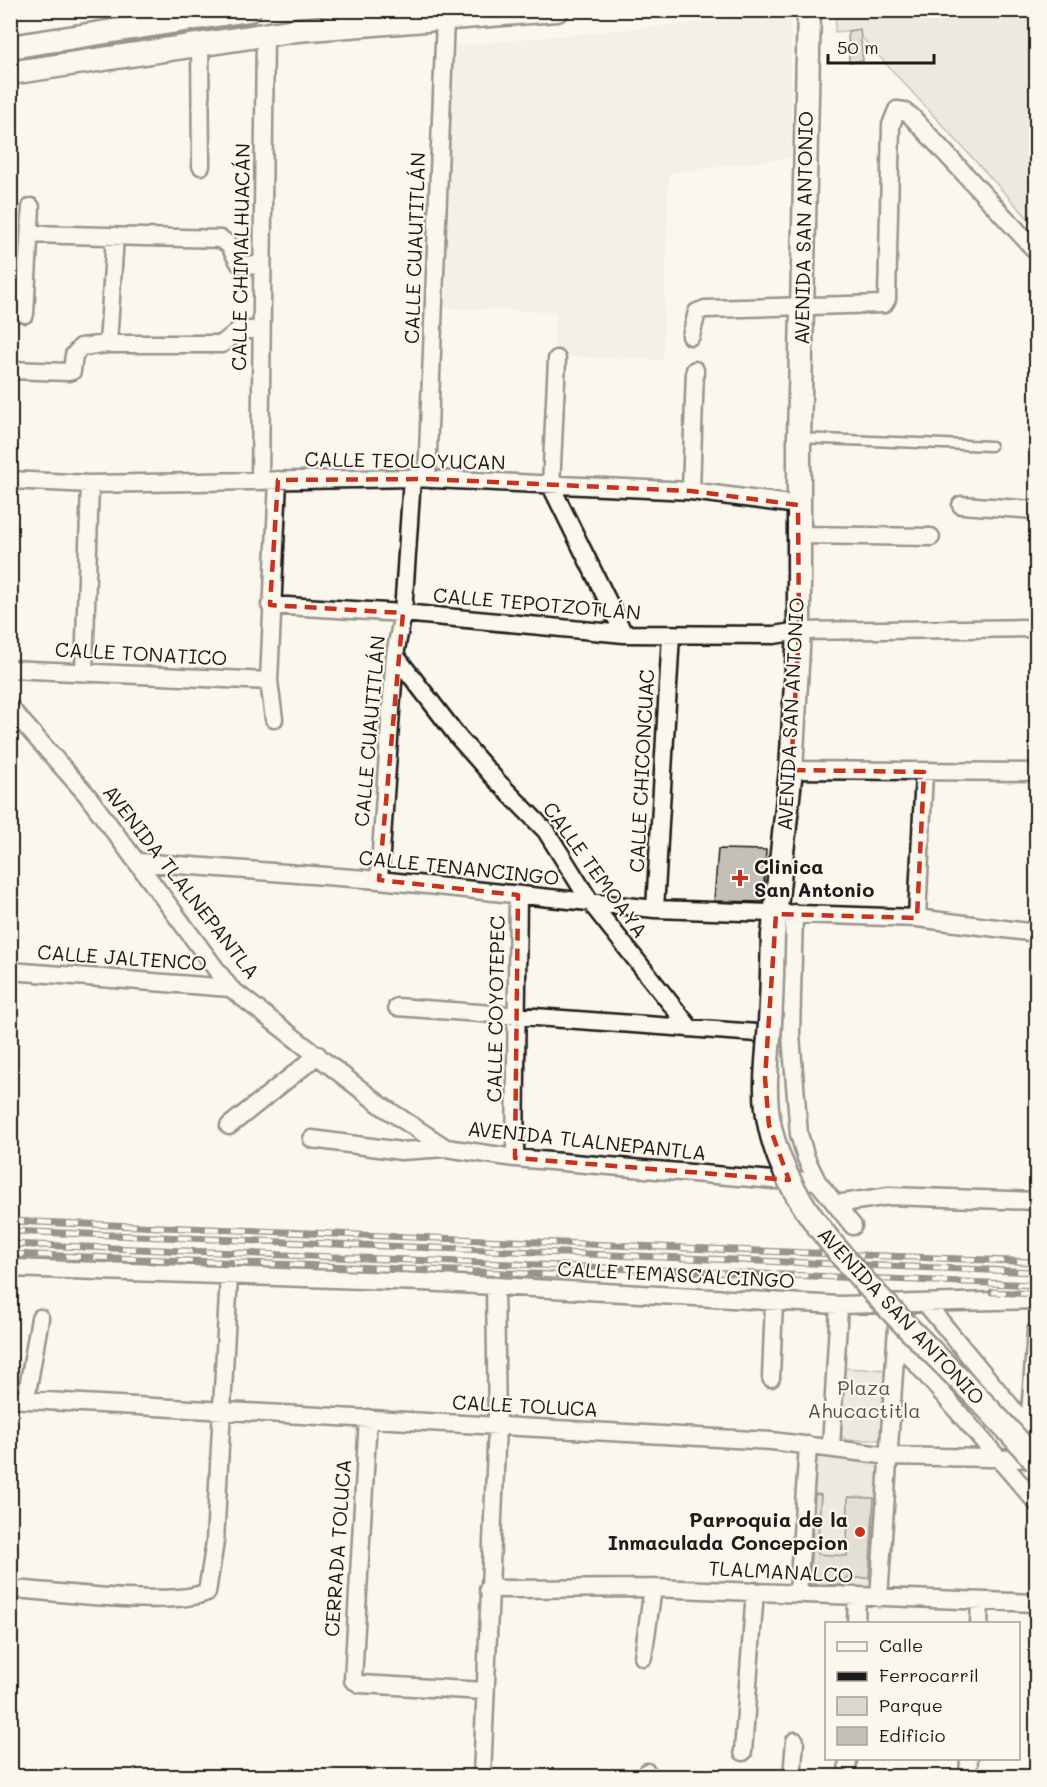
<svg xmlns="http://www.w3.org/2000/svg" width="1047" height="1787" font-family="Mali,sans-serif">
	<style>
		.built { fill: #eae6dc }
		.green { fill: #dad7ce; stroke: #7b7a75; stroke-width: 1.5 }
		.building { fill: #c3c0b8; stroke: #1c1c1c; stroke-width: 1.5 }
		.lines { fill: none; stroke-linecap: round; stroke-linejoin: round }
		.lane-casing { stroke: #1c1c1c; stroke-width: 13 }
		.street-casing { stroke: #1c1c1c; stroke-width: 21 }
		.secondary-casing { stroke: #1c1c1c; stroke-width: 27 }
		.lane { stroke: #fbf7ec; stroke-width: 8 }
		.street { stroke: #fbf7ec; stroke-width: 16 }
		.secondary { stroke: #fbf7ec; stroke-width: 22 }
		.rail-casing { stroke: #1c1c1c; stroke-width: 7 }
		.rail { stroke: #fbf7ec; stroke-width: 4.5; stroke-dasharray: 14; stroke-linecap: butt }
		.secondary-bridge-casing { stroke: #1c1c1c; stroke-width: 27; stroke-linecap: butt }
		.secondary-bridge { stroke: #fbf7ec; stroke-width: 22 }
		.marked { fill: none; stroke: #c8321e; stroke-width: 4.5; stroke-dasharray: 12 8; stroke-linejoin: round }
		.poi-dot { fill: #c8321e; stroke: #fbf7ec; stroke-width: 2 }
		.labels { text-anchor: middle; stroke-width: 4.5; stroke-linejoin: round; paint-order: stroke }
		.street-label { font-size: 20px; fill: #1c1c1c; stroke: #fbf7ec }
		.poi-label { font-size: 20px; font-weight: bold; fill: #1c1c1c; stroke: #fbf7ec; text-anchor: start }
		.park-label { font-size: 20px; fill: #555451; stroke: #fbf7ec }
	</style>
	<rect width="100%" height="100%" fill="#fbf7ec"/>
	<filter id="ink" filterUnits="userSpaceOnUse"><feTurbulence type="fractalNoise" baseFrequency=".0167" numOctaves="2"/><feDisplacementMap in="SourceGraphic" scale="12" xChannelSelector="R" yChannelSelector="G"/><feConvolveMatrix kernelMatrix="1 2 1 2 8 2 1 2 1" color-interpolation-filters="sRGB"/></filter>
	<g filter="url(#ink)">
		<path class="built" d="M 791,13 L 791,158 L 669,173 L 663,360 L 554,356 L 555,312 L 445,308 L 453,46 Z"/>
		<path class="green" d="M 836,11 L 1036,11 L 1036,227 L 855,30 L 835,32 Z
			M 839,1368 L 893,1370 L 888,1440 L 846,1440 L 836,1430 Z
			M 811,1445 L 886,1459 L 879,1594 L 799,1586 Z"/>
		<path class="building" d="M 860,29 L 863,61 L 849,62 L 848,31 Z
			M 718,849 L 766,850 L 763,902 L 714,901 Z
			M 815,1494 L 821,1495 L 817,1554 L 847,1556 L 848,1497 L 874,1498 L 869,1578 L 846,1578 L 845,1585 L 809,1584 Z"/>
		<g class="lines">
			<g class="lane-casing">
				<path id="lane" d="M 799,438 L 991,446"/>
			</g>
			<g class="street-casing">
				<path id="street" d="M 200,44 L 201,166
					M 30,234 L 221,239 L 229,245 L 240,264 L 261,266
					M 25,314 L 31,207
					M 691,336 L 697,312 L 705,309 L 884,304 L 887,299 L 891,125 L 897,110 L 904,111 L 911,116 L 1036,251
					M 108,344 L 115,236
					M 557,359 L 551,486 L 624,634
					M 10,370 L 68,372 L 72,371 L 74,355 L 81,347 L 108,344 L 222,344 L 239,330 L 260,330
					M 427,479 L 445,18
					M 10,480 L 90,484 L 412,478 L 691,491 L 798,505
					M 260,480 L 265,34
					M 691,491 L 695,370
					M 961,505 L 1036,510
					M 799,535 L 931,537
					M 270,605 L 403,613 L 624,634 L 774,635 L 799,631 L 1036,628
					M 395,655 L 458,737 L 496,780 L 546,831 L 591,903 L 690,1028
					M 10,669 L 269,681
					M 84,671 L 90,484
					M 10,708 L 87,795 L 230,988 L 382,1106 L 446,1148 L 515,1158 L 773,1180 L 817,1181
					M 274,719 L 269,681 L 278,480
					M 791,770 L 1036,772
					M 138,862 L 379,880 L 655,909 L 917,918 L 1036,933
					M 379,880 L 395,655 L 403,613 L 412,478
					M 655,909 L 671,635
					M 794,913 L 791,1035 L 799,1134 L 806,1158 L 817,1181 L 853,1226
					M 917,918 L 924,772
					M 10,971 L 230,988
					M 397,1007 L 757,1033
					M 229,1126 L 318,1055
					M 312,1139 L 401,1151 L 446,1148
					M 515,1158 L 518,895
					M 836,1204 L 889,1196 L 1036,1201
					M 10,1268 L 422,1282 L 839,1305 L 1036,1300
					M 927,1305 L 1036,1437
					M 896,1340 L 1036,1502
					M 771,1378 L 774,1301
					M 10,1399 L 772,1441 L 889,1456 L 1036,1459
					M 26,1399 L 40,1318
					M 368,1418 L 353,1680 L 360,1684 L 485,1691
					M 1029,1429 L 1036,1331
					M 831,1447 L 839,1305
					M 10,1589 C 54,1591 172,1608 207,1592 L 215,1542 L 229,1275
					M 488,1589 L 653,1588 L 1036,1603
					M 798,1593 L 808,1445
					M 879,1598 L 898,1312
					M 856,1624 L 857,1596
					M 979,1624 L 980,1602
					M 643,1657 L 653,1588
					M 743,1752 L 755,1591
					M 482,1776 L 497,1425 L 495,1286
					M 647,1776 L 647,1772
					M 792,1776 L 795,1741
					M 847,1776 L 848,1758
					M 968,1776 L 969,1758"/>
			</g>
			<g class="secondary-casing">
				<path id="secondary" d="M 10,47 L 249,10
					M 10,73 L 297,30 L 557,10
					M 773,935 L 791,770 L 799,631 L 799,438 L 809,10"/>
			</g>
			<use href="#lane" class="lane"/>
			<use href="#street" class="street"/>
			<use href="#secondary" class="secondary"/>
			<g class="rail-casing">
				<path id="rail" d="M 10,1221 L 1036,1262
					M 10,1231 L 1036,1272
					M 10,1244 L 1036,1285
					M 10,1254 L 557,1275
					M 992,1292 L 1036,1294"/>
			</g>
			<use href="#rail" class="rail"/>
			<g class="secondary-bridge-casing">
				<path id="secondary-bridge" d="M 773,935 C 772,964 772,993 770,1022 C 768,1057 762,1092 770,1127 C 783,1188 823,1235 863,1280 C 919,1343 983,1398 1036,1462"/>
			</g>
			<use href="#secondary-bridge" class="secondary-bridge"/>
		</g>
	</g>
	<path d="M0 0H1047V1787H0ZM 427,479 L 691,491 L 798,505 L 799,631 L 791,770 L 924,772 L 917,918 L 776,914 L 765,1078 L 769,1125 L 789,1180 L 515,1158 L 518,895 L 379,880 L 403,613 L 270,605 L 278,480 Z" fill="#fbf7ec" fill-opacity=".55" fill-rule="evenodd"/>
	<path class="marked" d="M 427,479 L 691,491 L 798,505 L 799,631 L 791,770 L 924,772 L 917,918 L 776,914 L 765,1078 L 769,1125 L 789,1180 L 515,1158 L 518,895 L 379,880 L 403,613 L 270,605 L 278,480 Z"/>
	<g class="poi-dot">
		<path d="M737 869h6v6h6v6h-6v6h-6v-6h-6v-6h6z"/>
		<circle cx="860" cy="1532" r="6"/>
	</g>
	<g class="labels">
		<g class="street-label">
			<text transform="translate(804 228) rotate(-89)" y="7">AVENIDA SAN ANTONIO</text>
			<text transform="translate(415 248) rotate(-88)" y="7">CALLE CUAUTITLÁN</text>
			<text transform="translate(241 257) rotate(-89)" y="7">CALLE CHIMALHUACÁN</text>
			<text transform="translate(405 461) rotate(1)" y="7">CALLE TEOLOYUCAN</text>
			<text transform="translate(537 604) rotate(5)" y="7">CALLE TEPOTZOTLÁN</text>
			<text transform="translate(141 654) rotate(3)" y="7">CALLE TONATICO</text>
			<text transform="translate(791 714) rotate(-87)" y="7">AVENIDA SAN ANTONIO</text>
			<text transform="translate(370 731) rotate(-85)" y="7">CALLE CUAUTITLÁN</text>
			<text transform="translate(642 771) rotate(-87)" y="7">CALLE CHICONCUAC</text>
			<text transform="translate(459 868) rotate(6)" y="7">CALLE TENANCINGO</text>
			<text transform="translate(595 870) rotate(54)" y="7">CALLE TEMOAYA</text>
			<text transform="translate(181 882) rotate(52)" y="7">AVENIDA TLALNEPANTLA</text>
			<text transform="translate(122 958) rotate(4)" y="7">CALLE JALTENCO</text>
			<text transform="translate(496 1009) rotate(-89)" y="7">CALLE COYOTEPEC</text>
			<text transform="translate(587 1141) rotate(6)" y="7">AVENIDA TLALNEPANTLA</text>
			<text transform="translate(676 1275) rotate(3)" y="7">CALLE TEMASCALCINGO</text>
			<text transform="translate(901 1316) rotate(47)" y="7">AVENIDA SAN ANTONIO</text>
			<text transform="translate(525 1406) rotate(3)" y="7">CALLE TOLUCA</text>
			<text transform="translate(338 1548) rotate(-86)" y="7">CERRADA TOLUCA</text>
			<text transform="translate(781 1572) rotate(3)" y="7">TLALMANALCO</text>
		</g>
		<g class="poi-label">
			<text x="754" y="874">Clinica<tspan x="754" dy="23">San Antonio</tspan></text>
			<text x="848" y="1527" text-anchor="end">Parroquia de la<tspan x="848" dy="23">Inmaculada Concepcion</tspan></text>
		</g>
		<g class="park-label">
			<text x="864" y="1395">Plaza<tspan x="864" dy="23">Ahucactitla</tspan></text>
		</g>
	</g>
	<rect width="1047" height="1787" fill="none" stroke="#fbf7ec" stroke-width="36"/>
	<rect x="18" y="18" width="1011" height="1751" fill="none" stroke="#1c1c1c" stroke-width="2" filter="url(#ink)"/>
	<rect x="825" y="1622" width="195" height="138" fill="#fbf7ec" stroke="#a29f99" stroke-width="1.5"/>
	<rect x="837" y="1642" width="30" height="9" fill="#fbf7ec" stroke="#a29f99" stroke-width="1.5"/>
	<text x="879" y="1652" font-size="18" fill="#1c1c1c">Calle</text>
	<rect x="837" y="1672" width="30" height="9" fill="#1c1c1c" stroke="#a29f99" stroke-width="1.5"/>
	<text x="879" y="1682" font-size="18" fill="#1c1c1c">Ferrocarril</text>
	<rect x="837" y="1697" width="30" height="18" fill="#dad7ce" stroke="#a29f99" stroke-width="1.5"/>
	<text x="879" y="1712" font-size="18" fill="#1c1c1c">Parque</text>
	<rect x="837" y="1727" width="30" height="18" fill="#c3c0b8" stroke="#a29f99" stroke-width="1.5"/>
	<text x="879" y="1742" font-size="18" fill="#1c1c1c">Edificio</text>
	<path d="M828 54v9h106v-9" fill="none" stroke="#1c1c1c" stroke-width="3"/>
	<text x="837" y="54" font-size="18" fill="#1c1c1c" stroke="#fbf7ec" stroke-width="4.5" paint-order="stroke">50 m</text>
</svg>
